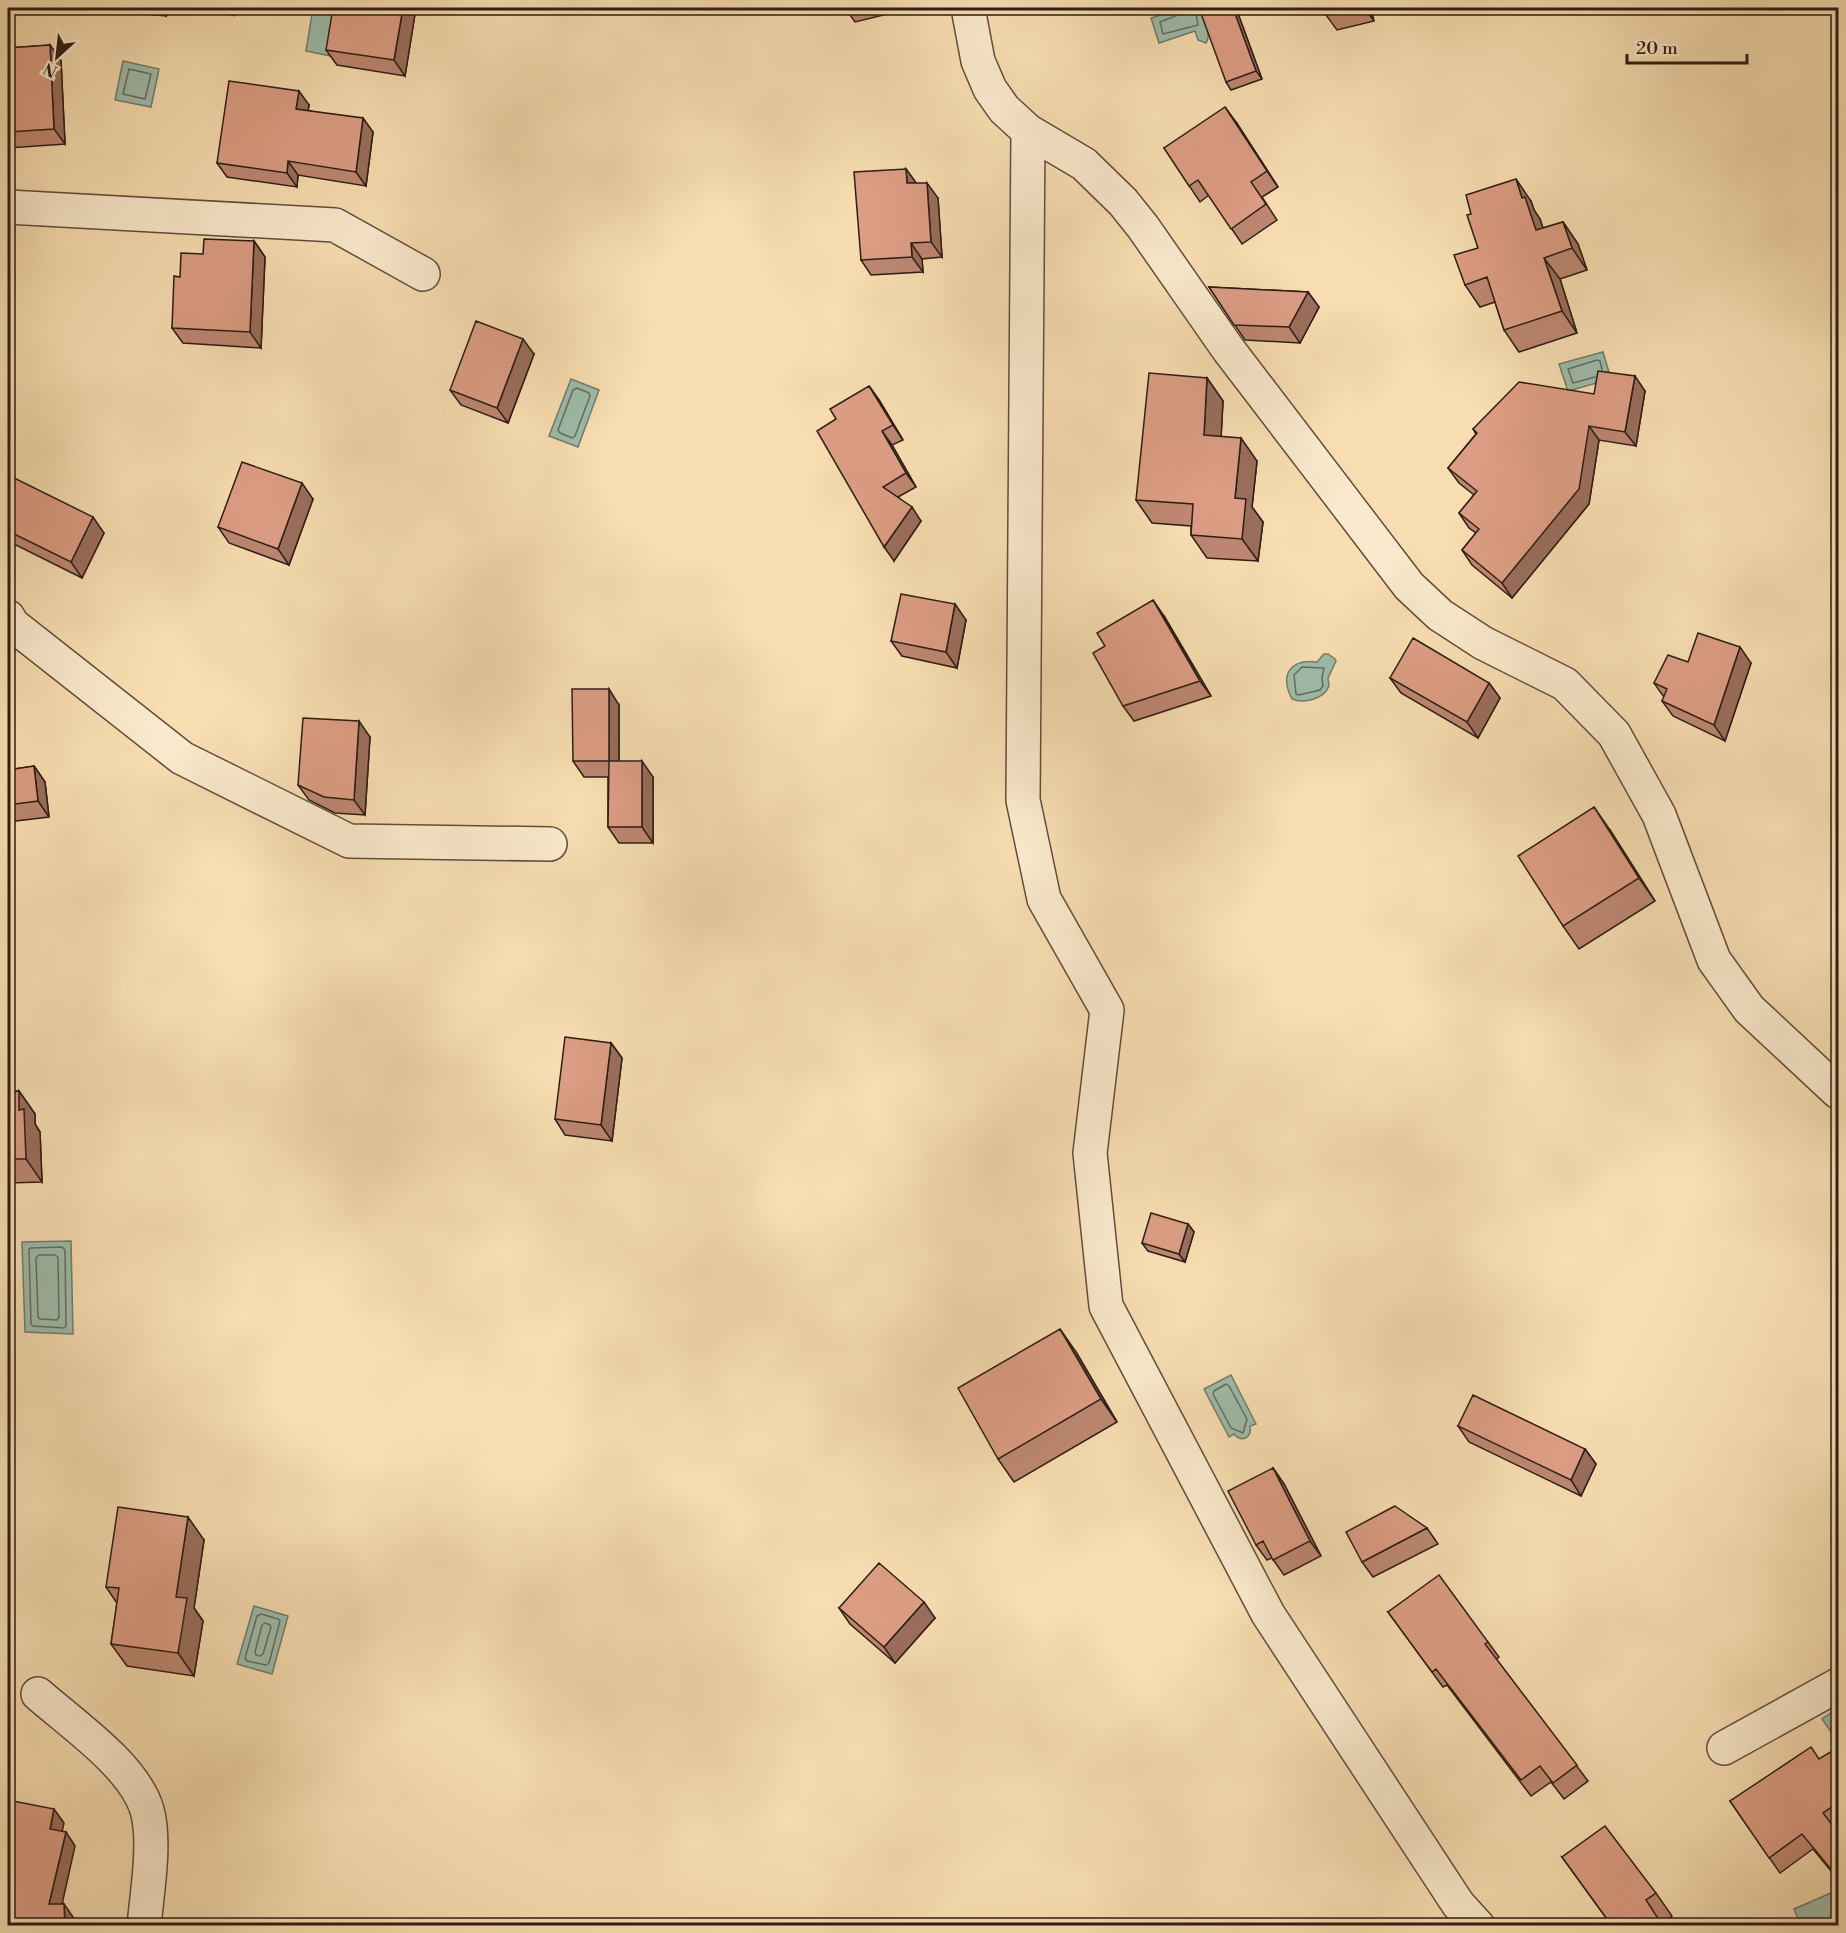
<svg xmlns="http://www.w3.org/2000/svg" width="1846" height="1933" font-family="'Libre Bodoni',serif">
	<style>
		.water { fill: #9dbcaa; stroke: #707c6e; stroke-width: 1.5 }
		.lines { fill: none; stroke-linecap: round; stroke-linejoin: round }
		.shore { stroke: #656c5f; stroke-width: 1.5 }
		.minor-casing { stroke: #604d3b; stroke-width: 36 }
		.minor { stroke: #fae9cc; stroke-width: 33 }
		.wall { fill: #bd8772; stroke: #2d1d14; stroke-width: 1.5 }
		.shaded-wall { fill: #9a6e5c; stroke: #2d1d14; stroke-width: 1.5 }
		.building { fill: #dc9d84; stroke: #2d1d14; stroke-width: 1.5 }
	</style>
	<rect width="100%" height="100%" fill="#f7ddb1"/>
	<filter id="stains"><feTurbulence type="fractalNoise" baseFrequency=".00333" numOctaves="4"/><feColorMatrix values="0 0 0 0 .2 0 0 0 0 .09 0 0 0 0 .02 0 0 0 .5 -.17"/></filter>
	<radialGradient id="worn" r=".72"><stop offset=".6" stop-color="#630" stop-opacity="0"/><stop offset="1" stop-color="#630" stop-opacity=".3"/></radialGradient>
	<path class="water" d="M 313,8 L 332,8 L 331,56 L 306,51 Z
		M 1183,8 L 1201,8 C 1204,18 1212,34 1206,43 L 1198,40 L 1195,31 L 1159,43 L 1151,18 Z
		M 123,61 L 159,69 L 151,107 L 115,100 Z
		M 1603,352 L 1611,379 L 1568,391 L 1559,364 Z
		M 571,379 L 599,390 L 578,447 L 549,436 Z
		M 1324,654 L 1328,654 L 1335,659 L 1336,661 L 1328,678 L 1329,686 C 1324,699 1304,704 1292,699 C 1279,674 1291,659 1317,662 Z
		M 71,1241 L 73,1334 L 25,1332 L 22,1242 Z
		M 1231,1375 L 1256,1424 L 1250,1426 C 1252,1438 1242,1443 1234,1434 L 1229,1437 L 1204,1389 Z
		M 254,1606 L 288,1616 L 272,1674 L 237,1664 Z
		M 1838,1708 L 1838,1742 L 1822,1719 Z
		M 1838,1890 L 1838,1916 L 1815,1925 L 1801,1925 L 1794,1909 Z"/>
	<g class="lines">
		<path class="shore" d="M 1181,8 L 1178,15 L 1160,22 L 1163,34 L 1198,25 L 1195,8
			M 129,69 L 151,74 L 145,99 L 123,94 Z
			M 1595,377 L 1573,383 L 1568,369 L 1597,360 L 1600,361 L 1602,370
			M 577,388 L 589,393 L 590,396 L 575,436 L 572,438 L 560,433 L 558,430 L 573,390 Z
			M 1302,667 L 1324,668 L 1322,678 L 1323,686 L 1320,690 L 1299,695 L 1296,694 L 1294,675 Z
			M 62,1247 L 65,1250 L 66,1326 L 64,1328 L 33,1326 L 31,1324 L 29,1249 L 31,1248 Z
			M 39,1255 L 55,1255 L 58,1257 L 59,1317 L 57,1320 L 40,1319 L 38,1317 L 36,1258 Z
			M 1226,1384 L 1229,1386 L 1247,1419 L 1243,1433 L 1231,1428 L 1213,1394 L 1214,1391 Z
			M 261,1614 L 278,1619 L 280,1621 L 269,1663 L 266,1665 L 247,1661 L 245,1658 L 257,1616 Z
			M 265,1623 L 270,1625 L 271,1627 L 263,1654 L 260,1656 L 256,1655 L 255,1652 L 262,1625 Z"/>
		<g class="minor-casing">
			<path id="minor" d="M 968,8 L 978,61 L 990,89 L 1004,109 L 1028,131 L 1084,164 L 1123,202 L 1143,227 L 1228,349 L 1409,586 L 1440,615 L 1483,643 L 1565,684 L 1614,734 L 1659,815 L 1714,960 L 1749,1009 L 1838,1092
				M 1028,131 L 1023,800 L 1044,899 L 1107,1010 L 1090,1153 L 1106,1306 L 1268,1614 L 1458,1904 L 1478,1926
				M 8,207 L 335,225 L 423,274
				M 8,617 L 13,625 L 182,758 L 349,841 L 550,844
				M 38,1694 C 72,1724 134,1766 147,1810 C 156,1841 147,1893 144,1926
				M 1724,1748 L 1838,1685"/>
		</g>
		<use href="#minor" class="minor"/>
	</g>
	<path class="wall" d="M 77,8 L 235,8 L 234,15 L 167,8 L 166,16 Z
		M 416,8 L 405,76 L 337,65 L 326,50 Z
		M 845,8 L 891,8 L 892,13 L 855,22 Z
		M 1236,8 L 1262,79 L 1231,90 L 1226,82 Z
		M 1325,8 L 1395,8 L 1372,14 L 1374,21 L 1337,30 L 1326,15 Z
		M 50,45 L 61,61 L 65,144 L 8,148 L 8,48 Z
		M 309,105 L 308,110 L 373,132 L 366,186 L 298,175 L 297,187 L 227,177 L 217,163 Z
		M 1236,122 L 1278,187 L 1262,197 L 1277,220 L 1242,244 L 1209,195 L 1200,202 L 1164,148 Z
		M 906,169 L 916,183 L 938,198 L 942,257 L 922,259 L 923,272 L 871,275 L 861,260 Z
		M 1531,201 L 1534,210 L 1540,219 L 1543,228 L 1563,222 L 1578,244 L 1587,270 L 1560,279 L 1577,333 L 1519,352 L 1504,330 L 1495,302 L 1480,307 L 1465,285 L 1478,248 L 1471,214 Z
		M 254,241 L 265,257 L 261,348 L 183,343 L 172,328 L 180,277 L 203,254 Z
		M 1209,287 L 1308,292 L 1319,307 L 1300,343 L 1245,340 Z
		M 534,354 L 508,423 L 461,405 L 450,390 Z
		M 1207,378 L 1223,401 L 1221,437 L 1257,461 L 1252,507 L 1263,522 L 1258,561 L 1207,558 L 1191,535 L 1191,526 L 1152,523 L 1136,500 Z
		M 869,386 L 879,400 L 903,440 L 892,445 L 916,487 L 898,497 L 921,521 L 894,561 Z
		M 1645,391 L 1636,446 L 1599,440 L 1589,504 L 1512,598 L 1472,565 L 1462,550 L 1476,533 L 1469,528 L 1459,513 L 1474,495 L 1459,483 L 1448,468 L 1476,434 L 1473,429 L 1594,394 Z
		M 8,475 L 104,533 L 82,578 L 8,541 Z
		M 313,499 L 289,565 L 229,543 L 218,527 Z
		M 1164,616 L 1211,696 L 1134,721 L 1123,706 Z
		M 966,620 L 957,668 L 902,656 L 891,641 Z
		M 1688,662 L 1751,663 L 1725,741 L 1673,716 L 1662,701 L 1664,697 L 1654,683 Z
		M 1390,678 L 1489,683 L 1500,698 L 1478,738 L 1401,693 Z
		M 619,705 L 619,761 L 653,777 L 653,843 L 619,843 L 608,827 L 608,777 L 584,777 L 573,761 Z
		M 370,737 L 365,815 L 335,813 L 309,800 L 298,785 Z
		M 34,766 L 45,782 L 49,817 L 8,822 L 8,770 Z
		M 1610,830 L 1655,901 L 1579,949 L 1563,926 Z
		M 8,983 L 12,989 L 14,1091 L 19,1091 L 35,1114 L 35,1124 L 40,1132 L 42,1182 L 8,1183 Z
		M 611,1043 L 622,1058 L 612,1141 L 565,1135 L 555,1119 Z
		M 1188,1224 L 1194,1232 L 1185,1262 L 1148,1251 L 1142,1243 Z
		M 1076,1352 L 1117,1422 L 1014,1482 L 998,1459 Z
		M 1458,1426 L 1585,1449 L 1596,1464 L 1581,1496 L 1469,1442 Z
		M 1273,1468 L 1284,1484 L 1321,1556 L 1284,1575 L 1272,1558 L 1267,1560 L 1256,1545 Z
		M 1427,1528 L 1438,1544 L 1373,1577 L 1362,1562 Z
		M 204,1540 L 194,1608 L 203,1621 L 194,1676 L 127,1666 L 111,1644 L 117,1603 L 106,1587 Z
		M 839,1608 L 935,1618 L 895,1663 L 850,1624 Z
		M 1388,1612 L 1488,1642 L 1499,1657 L 1496,1659 L 1588,1781 L 1564,1799 L 1551,1782 L 1531,1796 L 1447,1685 L 1443,1687 Z
		M 1839,1747 L 1839,1825 L 1834,1828 L 1839,1834 L 1839,1881 L 1813,1849 L 1780,1873 L 1730,1801 L 1820,1759 Z
		M 1562,1857 L 1656,1893 L 1672,1916 L 1662,1923 L 1663,1926 L 1612,1926 Z"/>
	<path class="shaded-wall" d="M 160,8 L 167,8 L 166,16 Z
		M 229,8 L 235,8 L 234,15 Z
		M 403,8 L 416,8 L 405,76 L 394,60 Z
		M 1233,8 L 1236,8 L 1262,79 L 1256,71 Z
		M 1364,8 L 1367,8 L 1372,14 L 1374,21 Z
		M 50,45 L 61,61 L 65,144 L 54,129 Z
		M 299,91 L 309,105 L 306,123 L 296,109 Z
		M 1225,107 L 1236,122 L 1278,187 L 1267,171 Z
		M 363,118 L 373,132 L 366,186 L 356,172 Z
		M 288,161 L 298,175 L 297,187 L 287,173 Z
		M 906,169 L 917,184 L 907,183 Z
		M 1516,179 L 1531,201 L 1534,210 L 1540,219 L 1551,252 L 1536,230 L 1522,198 Z
		M 927,183 L 938,198 L 942,257 L 931,242 Z
		M 1563,222 L 1578,244 L 1587,270 L 1572,248 Z
		M 254,241 L 265,257 L 261,348 L 250,332 Z
		M 911,243 L 922,259 L 923,272 L 912,257 Z
		M 1544,258 L 1560,279 L 1577,333 L 1562,311 Z
		M 1308,292 L 1319,307 L 1300,343 L 1289,327 Z
		M 523,339 L 534,354 L 508,423 L 497,408 Z
		M 1635,376 L 1645,391 L 1636,446 L 1625,432 Z
		M 1207,378 L 1223,401 L 1220,458 L 1204,435 Z
		M 869,386 L 879,400 L 903,440 L 893,425 Z
		M 1589,426 L 1599,440 L 1589,504 L 1512,598 L 1502,583 Z
		M 882,431 L 892,445 L 916,487 L 906,473 Z
		M 1241,438 L 1257,461 L 1252,507 L 1263,522 L 1258,561 L 1242,539 L 1235,498 Z
		M 302,483 L 313,499 L 289,565 L 278,549 Z
		M 912,507 L 921,521 L 894,561 L 884,547 Z
		M 93,517 L 104,533 L 82,578 L 71,562 Z
		M 1153,600 L 1164,616 L 1211,696 L 1200,681 Z
		M 955,604 L 966,620 L 957,668 L 946,652 Z
		M 1740,647 L 1751,663 L 1725,741 L 1714,725 Z
		M 1489,683 L 1500,698 L 1478,738 L 1467,722 Z
		M 609,689 L 619,705 L 619,777 L 609,761 Z
		M 359,721 L 370,737 L 365,815 L 354,800 Z
		M 642,761 L 653,777 L 653,843 L 642,827 Z
		M 34,766 L 45,782 L 49,817 L 38,801 Z
		M 1594,807 L 1610,830 L 1655,901 L 1639,878 Z
		M 8,983 L 12,989 L 14,1091 L 19,1097 L 19,1091 L 35,1114 L 35,1124 L 40,1132 L 42,1182 L 26,1159 L 19,1110 L 8,1094 Z
		M 611,1043 L 622,1058 L 612,1141 L 601,1125 Z
		M 1188,1224 L 1194,1232 L 1185,1262 L 1179,1254 Z
		M 1060,1329 L 1076,1352 L 1117,1422 L 1101,1399 Z
		M 1585,1449 L 1596,1464 L 1581,1496 L 1571,1480 Z
		M 1273,1468 L 1284,1484 L 1321,1556 L 1310,1541 Z
		M 188,1517 L 204,1540 L 194,1608 L 203,1621 L 194,1676 L 178,1653 L 176,1597 Z
		M 924,1602 L 935,1618 L 895,1663 L 884,1647 Z
		M 54,1809 L 64,1823 L 60,1842 L 50,1829 Z
		M 66,1832 L 75,1846 L 59,1918 L 49,1904 Z
		M 64,1904 L 73,1917 L 74,1926 L 65,1926 Z"/>
	<path class="building" d="M 333,8 L 403,8 L 394,60 L 326,50 Z
		M 1199,8 L 1233,8 L 1256,71 L 1226,82 Z
		M 1325,8 L 1355,8 L 1326,15 Z
		M 50,45 L 54,129 L 8,132 L 8,48 Z
		M 229,81 L 299,91 L 296,109 L 363,118 L 356,172 L 288,161 L 287,173 L 217,163 Z
		M 1225,107 L 1267,171 L 1251,182 L 1266,204 L 1231,229 L 1198,180 L 1189,186 L 1164,148 Z
		M 906,169 L 907,183 L 927,183 L 931,242 L 911,243 L 912,257 L 861,260 L 854,172 Z
		M 1516,179 L 1522,198 L 1525,197 L 1536,230 L 1563,222 L 1572,248 L 1544,258 L 1562,311 L 1504,330 L 1487,277 L 1465,285 L 1454,255 L 1478,248 L 1467,215 L 1471,214 L 1466,195 Z
		M 204,239 L 254,241 L 250,332 L 172,328 L 174,276 L 180,277 L 181,253 L 203,254 Z
		M 1209,287 L 1308,292 L 1289,327 L 1234,325 Z
		M 476,321 L 523,339 L 497,408 L 450,390 Z
		M 1598,371 L 1635,376 L 1625,432 L 1589,426 L 1579,489 L 1502,583 L 1462,550 L 1479,529 L 1459,513 L 1477,491 L 1448,468 L 1477,433 L 1473,429 L 1519,382 L 1594,394 Z
		M 1149,373 L 1207,378 L 1204,435 L 1241,438 L 1235,498 L 1246,499 L 1242,539 L 1191,535 L 1193,504 L 1136,500 Z
		M 869,386 L 893,425 L 882,431 L 906,473 L 883,487 L 912,507 L 884,547 L 817,431 L 836,419 L 830,409 Z
		M 242,462 L 302,483 L 278,549 L 218,527 Z
		M 8,475 L 93,517 L 71,562 L 8,531 Z
		M 901,594 L 955,604 L 946,652 L 891,641 Z
		M 1153,600 L 1200,681 L 1123,706 L 1093,653 L 1105,646 L 1097,633 Z
		M 1698,633 L 1740,647 L 1714,725 L 1662,701 L 1667,689 L 1654,683 L 1668,655 L 1688,662 Z
		M 1413,638 L 1489,683 L 1467,722 L 1390,678 Z
		M 572,689 L 609,689 L 609,761 L 573,761 Z
		M 303,718 L 359,721 L 354,800 L 324,797 L 298,785 Z
		M 609,761 L 642,761 L 642,827 L 608,827 Z
		M 34,766 L 38,801 L 8,805 L 8,770 Z
		M 1594,807 L 1639,878 L 1563,926 L 1518,856 Z
		M 565,1037 L 611,1043 L 601,1125 L 555,1119 Z
		M 8,1081 L 8,1092 L 19,1091 L 19,1110 L 24,1109 L 26,1159 L 8,1159 Z
		M 1151,1213 L 1188,1224 L 1179,1254 L 1142,1243 Z
		M 1060,1329 L 1101,1399 L 998,1459 L 958,1388 Z
		M 1473,1395 L 1585,1449 L 1571,1480 L 1458,1426 Z
		M 1273,1468 L 1310,1541 L 1273,1560 L 1263,1541 L 1256,1545 L 1228,1491 Z
		M 1395,1506 L 1427,1528 L 1362,1562 L 1346,1532 Z
		M 118,1507 L 188,1517 L 176,1597 L 187,1598 L 178,1653 L 111,1644 L 119,1588 L 106,1587 Z
		M 879,1563 L 924,1602 L 884,1647 L 839,1608 Z
		M 1439,1575 L 1488,1642 L 1485,1644 L 1577,1765 L 1553,1783 L 1540,1766 L 1521,1780 L 1436,1669 L 1432,1672 L 1388,1612 Z
		M 1811,1747 L 1819,1759 L 1839,1747 L 1839,1802 L 1823,1813 L 1839,1834 L 1839,1879 L 1802,1834 L 1769,1858 L 1730,1801 Z
		M 8,1800 L 54,1809 L 50,1829 L 66,1832 L 49,1904 L 64,1904 L 65,1926 L 8,1926 Z
		M 1605,1826 L 1656,1893 L 1646,1900 L 1663,1926 L 1612,1926 L 1562,1857 Z"/>
	<rect width="1846" height="1933" fill="none" stroke="#f7ddb1" stroke-width="30"/>
	<rect x="9" y="9" width="1828" height="1915" fill="none" stroke="#2d1d14" stroke-width="3"/>
	<rect x="15" y="15" width="1816" height="1903" fill="none" stroke="#2d1d14" stroke-width="1.5"/>
	<g transform="translate(57 57) rotate(207)" stroke="#fae9cc" stroke-width="4.5" paint-order="stroke">
	<path d="M0-4.5L10 22L0 15L-10 22Z" fill="#2d1d14"/>
	<text y="-9" font-size="16" font-weight="bold" text-anchor="middle" fill="#2d1d14">N</text>
	</g>
	<path d="M1627 54v9h120v-9" fill="none" stroke="#2d1d14" stroke-width="3"/>
	<text x="1636" y="54" font-size="18" fill="#2d1d14" stroke="#fae9cc" stroke-width="4.5" paint-order="stroke">20 m</text>
	<rect width="100%" height="100%" filter="url(#stains)"/>
	<rect width="100%" height="100%" fill="url(#worn)"/>
</svg>
